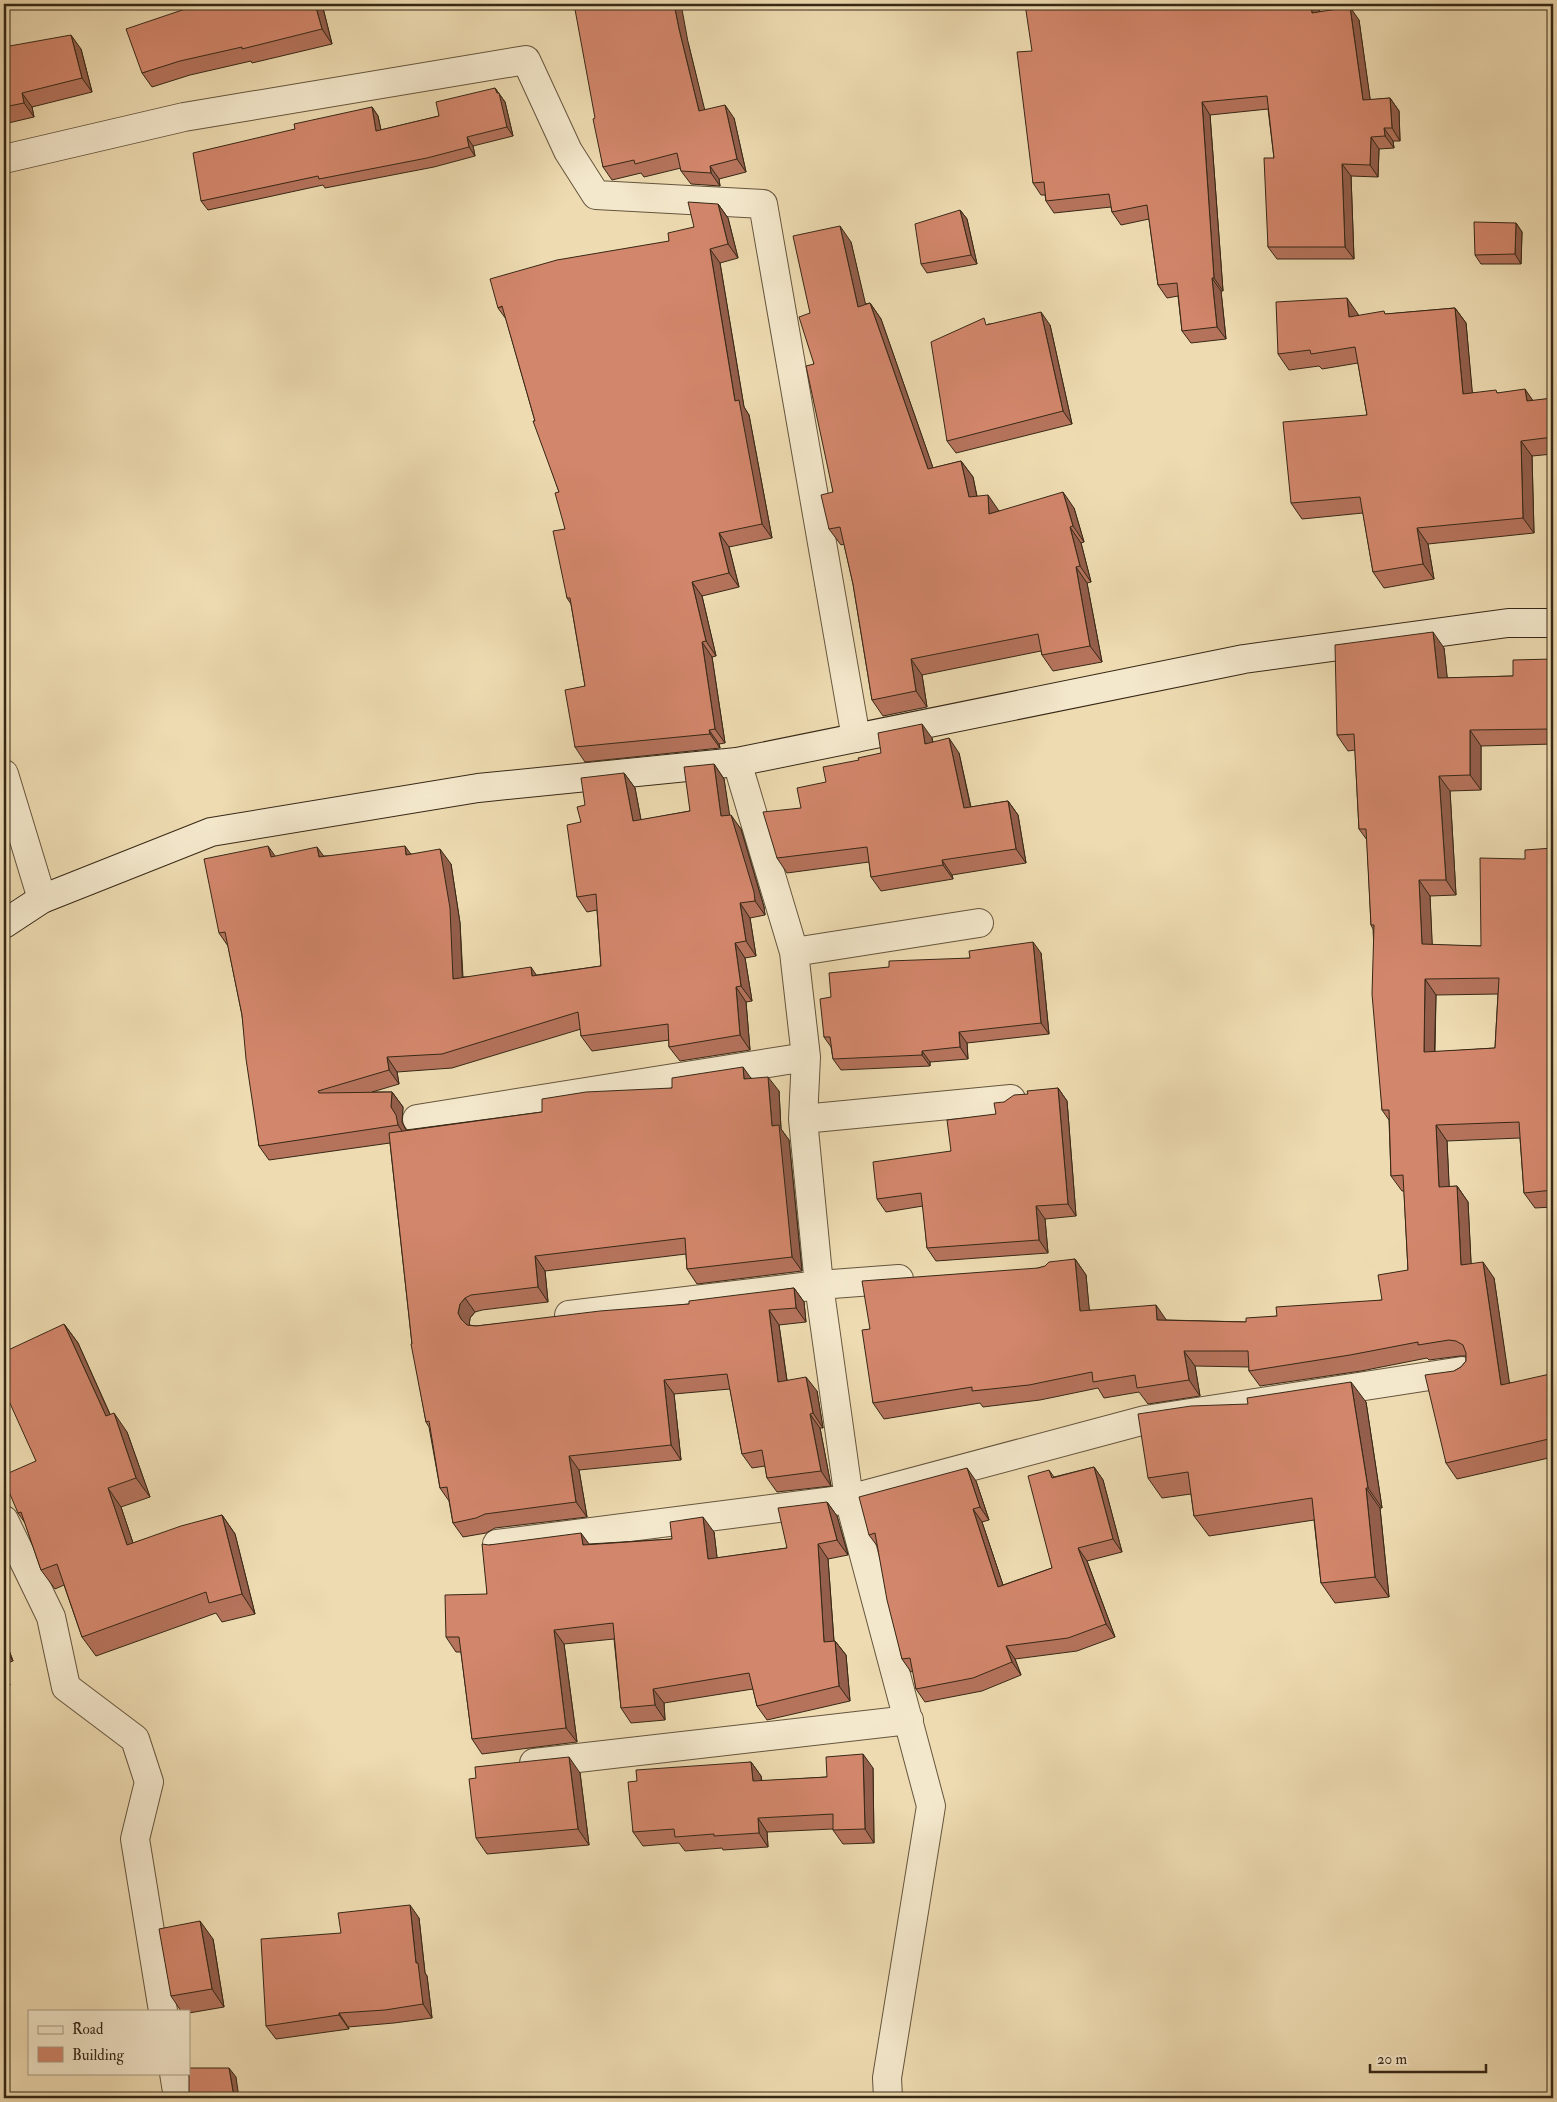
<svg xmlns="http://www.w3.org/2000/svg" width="1557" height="2102" font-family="'IM FELL Double Pica',serif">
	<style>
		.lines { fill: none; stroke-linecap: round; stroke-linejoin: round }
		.street-casing { stroke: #65553d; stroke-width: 30 }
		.secondary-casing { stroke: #372816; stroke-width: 30 }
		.street { stroke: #f4e8cc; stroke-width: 28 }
		.secondary { stroke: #f4e8cc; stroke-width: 28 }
		.wall { fill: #b5735c; stroke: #372816; fill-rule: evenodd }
		.shaded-wall { fill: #935e4b; stroke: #372816 }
		.building { fill: #d2866b; stroke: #372816; fill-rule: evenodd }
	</style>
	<rect width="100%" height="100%" fill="#eedbb1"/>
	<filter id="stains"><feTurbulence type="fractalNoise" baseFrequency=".004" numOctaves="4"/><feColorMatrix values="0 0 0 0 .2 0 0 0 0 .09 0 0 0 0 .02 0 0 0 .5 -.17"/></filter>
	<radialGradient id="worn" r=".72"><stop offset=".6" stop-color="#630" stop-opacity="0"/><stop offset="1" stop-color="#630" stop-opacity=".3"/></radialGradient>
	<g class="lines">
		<g class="street-casing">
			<path id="street" d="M 4,159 L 184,117 L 526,60 L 568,151 L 596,195 L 763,204 L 856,738
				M 737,762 L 794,952 L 806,1057 L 803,1119 L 819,1285 L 849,1499 L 931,1806 L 887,2078 L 888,2098
				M 4,774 L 42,899
				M 794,952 L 979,923
				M 417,1119 L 806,1057
				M 803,1119 L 1011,1099
				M 569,1315 L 819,1285 L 899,1279
				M 4,1520 L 51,1617 L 66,1687 L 135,1739 L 149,1782 L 135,1839 L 163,2011
				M 497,1544 L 849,1499 L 1145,1420 L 1462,1371
				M 534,1763 L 909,1720
				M 174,2073 L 178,2098"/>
		</g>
		<g class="secondary-casing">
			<path id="secondary" d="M 4,924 L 42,899 L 211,832 L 478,788 L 737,762 L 1244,659 L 1508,623 L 1553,623"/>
		</g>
		<use href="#street" class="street"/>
		<use href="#secondary" class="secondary"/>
	</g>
	<path class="wall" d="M 57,4 L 69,4 L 60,7 Z
		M 322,4 L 332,44 L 252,63 L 251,61 L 190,75 L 152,87 L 142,73 Z
		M 1319,7 L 1319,12 L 1359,20 L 1370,100 L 1390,98 L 1399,111 L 1400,141 L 1393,141 L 1394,148 L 1379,149 L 1378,177 L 1351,176 L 1354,259 L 1277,259 L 1268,247 L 1274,158 L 1268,109 L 1210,115 L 1223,291 L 1221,291 L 1226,339 L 1191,343 L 1182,331 L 1178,296 L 1167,298 L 1158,285 L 1149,219 L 1121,225 L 1112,212 L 1111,207 L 1054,213 L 1046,201 L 1045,195 L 1041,195 L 1033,183 L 1032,51 Z
		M 688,42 L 704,109 L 734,118 L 746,172 L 719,179 L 720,186 L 691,184 L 681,171 L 681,168 L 644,177 L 641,173 L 612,180 L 603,167 L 595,118 Z
		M 4,47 L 81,49 L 92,92 L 32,107 L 34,117 L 4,124 Z
		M 495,88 L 505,102 L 513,136 L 473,146 L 475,156 L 434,167 L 325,188 L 323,185 L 208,210 L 201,201 L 295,129 L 372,107 L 378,116 L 381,130 L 439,116 Z
		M 1548,196 L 1553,197 L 1553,203 Z
		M 718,204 L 728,218 L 738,258 L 720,263 L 744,407 L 749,415 L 772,538 L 729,547 L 739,587 L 702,596 L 716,656 L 712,657 L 725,743 L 719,744 L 720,748 L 585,762 L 575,747 L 585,686 L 571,604 L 567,598 L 565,529 L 559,492 L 535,421 L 506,319 L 498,308 L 669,241 L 694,227 Z
		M 960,210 L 967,219 L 977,264 L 927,273 L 921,264 Z
		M 1516,223 L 1522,232 L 1521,264 L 1481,264 L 1475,255 Z
		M 851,242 L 865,304 L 870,303 L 881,319 L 933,468 L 961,461 L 973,477 L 977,496 L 999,511 L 1074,508 L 1084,542 L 1081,543 L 1091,582 L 1087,583 L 1102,662 L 1053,671 L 1042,655 L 1041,651 L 922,675 L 927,707 L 883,716 L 872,700 L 853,584 L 844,544 L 841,545 L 829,529 L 833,492 L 814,364 L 810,313 Z
		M 1455,308 L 1466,323 L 1472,393 L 1498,393 L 1534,401 L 1553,398 L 1553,454 L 1532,456 L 1534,533 L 1428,544 L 1434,579 L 1384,588 L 1373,572 L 1363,513 L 1302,519 L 1291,503 L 1367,415 L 1358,363 L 1322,369 L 1319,366 L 1289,370 L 1278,354 L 1358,314 L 1358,316 L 1387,314 Z
		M 988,324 L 1050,325 L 1072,424 L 956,453 L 947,441 Z
		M 1444,648 L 1447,678 L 1513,676 L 1553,659 L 1553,744 L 1481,746 L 1481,790 L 1450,791 L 1456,895 L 1430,896 L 1432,945 L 1481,946 L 1525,859 L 1553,848 L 1553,1207 L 1535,1208 L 1524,1193 L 1520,1138 L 1447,1141 L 1449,1187 L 1457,1186 L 1468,1202 L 1471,1264 L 1494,1278 L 1509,1383 L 1553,1379 L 1553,1457 L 1457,1479 L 1446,1463 L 1454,1371 L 1461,1367 L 1466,1361 L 1466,1356 L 1460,1356 L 1429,1360 L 1427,1358 L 1361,1371 L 1260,1386 L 1249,1371 L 1249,1367 L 1195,1366 L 1200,1396 L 1148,1404 L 1139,1392 L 1104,1398 L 1098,1388 L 1040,1400 L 983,1407 L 980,1403 L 884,1419 L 873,1403 L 870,1329 L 1038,1268 L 1075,1259 L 1086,1275 L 1089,1310 L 1167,1320 L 1246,1322 L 1277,1316 L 1382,1300 L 1408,1270 L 1404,1191 L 1402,1191 L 1391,1176 L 1389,1120 L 1382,1110 L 1373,929 L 1371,925 L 1367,840 L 1359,829 L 1355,750 L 1348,751 L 1337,735 ZM 1498,994 L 1495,1048 L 1435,1052 L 1436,995 Z
		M 932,738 L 933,742 L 959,753 L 971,807 L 1008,801 L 1018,815 L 1026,863 L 952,875 L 953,879 L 881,891 L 871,877 L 869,862 L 787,873 L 777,858 L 801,808 L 826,782 L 881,753 Z
		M 714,764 L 724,779 L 729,815 L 741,829 L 764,907 L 765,915 L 750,918 L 756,956 L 745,958 L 752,1001 L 746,1002 L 750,1050 L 680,1061 L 669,1047 L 669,1040 L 592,1051 L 581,1036 L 581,1029 L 452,1068 L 397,1072 L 399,1084 L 372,1092 L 392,1092 L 403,1107 L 402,1122 L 406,1130 L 542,1112 L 672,1088 L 751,1078 L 779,1091 L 781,1129 L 789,1140 L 802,1271 L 697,1284 L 687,1269 L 686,1254 L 545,1271 L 548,1302 L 482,1310 L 475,1312 L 470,1318 L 469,1325 L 476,1326 L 689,1304 L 794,1288 L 804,1302 L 806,1322 L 779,1325 L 787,1380 L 817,1391 L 823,1428 L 820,1428 L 831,1486 L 777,1492 L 767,1478 L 765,1466 L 752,1468 L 742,1454 L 730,1389 L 674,1394 L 681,1460 L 579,1470 L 587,1517 L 495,1528 L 486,1533 L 463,1537 L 453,1523 L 449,1501 L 440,1488 L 429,1427 L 426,1422 L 412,1344 L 390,1143 L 269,1160 L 259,1146 L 242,1015 L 228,946 L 219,933 L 323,856 L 411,854 L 451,864 L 460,923 L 463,977 L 537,975 L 601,966 L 597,910 L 587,912 L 577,897 L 581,822 L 585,805 L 624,773 L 635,788 L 641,820 L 690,811 Z
		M 1041,953 L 1049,1034 L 967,1043 L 968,1059 L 930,1062 L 930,1066 L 841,1070 L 833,1059 L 831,1047 L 824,1037 L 831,997 L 889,967 L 970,958 Z
		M 1058,1088 L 1067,1101 L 1076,1216 L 1045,1219 L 1048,1253 L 936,1261 L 927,1248 L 923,1206 L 886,1212 L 877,1199 L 951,1151 L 996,1114 L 1004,1102 Z
		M 64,1324 L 78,1343 L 110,1414 L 127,1432 L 150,1497 L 121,1507 L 133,1543 L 222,1515 L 235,1534 L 255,1614 L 222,1622 L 216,1613 L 96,1656 L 82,1637 L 64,1585 L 55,1589 L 41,1570 L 25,1523 L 18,1513 L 36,1461 Z
		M 1366,1402 L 1382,1508 L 1380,1508 L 1389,1597 L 1335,1603 L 1321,1583 L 1314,1520 L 1209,1536 L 1194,1516 L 1191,1494 L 1162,1498 L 1148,1478 Z
		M 1094,1467 L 1103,1480 L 1122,1552 L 1087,1561 L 1115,1637 L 1077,1651 L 1015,1659 L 1021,1675 L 982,1691 L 925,1702 L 916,1689 L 913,1671 L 911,1672 L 902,1659 L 878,1547 L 869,1535 L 976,1481 L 989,1520 L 982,1522 L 1003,1585 L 1052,1568 L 1049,1470 L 1054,1477 Z
		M 827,1502 L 837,1516 L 848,1555 L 828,1559 L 834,1641 L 835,1641 L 846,1655 L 850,1701 L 767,1720 L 757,1706 L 753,1689 L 664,1703 L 665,1720 L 631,1723 L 621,1708 L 614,1639 L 564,1644 L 577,1742 L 482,1754 L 472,1739 L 461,1652 L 456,1652 L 446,1637 L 487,1594 L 489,1545 L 589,1544 L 672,1539 L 714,1532 L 717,1558 L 787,1548 Z
		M 4,1637 L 13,1661 L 4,1664 Z
		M 4,1667 L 10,1685 L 4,1687 Z
		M 751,1762 L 761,1776 L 762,1781 L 827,1777 L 873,1768 L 874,1843 L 843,1844 L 833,1830 L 833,1829 L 767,1832 L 768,1847 L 723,1850 L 722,1848 L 685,1851 L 679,1843 L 643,1846 L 633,1832 L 637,1781 Z
		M 580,1773 L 589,1845 L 487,1854 L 476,1838 Z
		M 419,1918 L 425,1973 L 427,1976 L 432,2018 L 394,2023 L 348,2027 L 349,2029 L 276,2039 L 266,2026 L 341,1933 Z
		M 213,1939 L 224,2007 L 189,2013 L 189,2011 L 181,2011 L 171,1996 Z"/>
	<path class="shaded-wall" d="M 315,4 L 322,4 L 332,44 L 322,29 Z
		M 674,4 L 681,4 L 688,42 L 708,123 L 699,111 L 679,29 Z
		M 1311,4 L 1317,4 L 1319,7 L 1321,26 L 1312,13 Z
		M 1350,7 L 1359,20 L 1372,112 L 1363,100 Z
		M 71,35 L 81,49 L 92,92 L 82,78 Z
		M 495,88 L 505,102 L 513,136 L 507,127 Z
		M 22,93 L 32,107 L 34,117 L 24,103 Z
		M 1390,98 L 1399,111 L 1400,141 L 1392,128 Z
		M 1202,102 L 1210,115 L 1223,291 L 1214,278 Z
		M 725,105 L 734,118 L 746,172 L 737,159 Z
		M 372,107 L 378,116 L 383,140 L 376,131 Z
		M 1384,128 L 1393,141 L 1394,148 L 1385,136 Z
		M 467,137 L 473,146 L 475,156 L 469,147 Z
		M 1371,137 L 1379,149 L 1378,177 L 1370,165 Z
		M 1342,164 L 1351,176 L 1354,259 L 1345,247 Z
		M 710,166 L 719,179 L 720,186 L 711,173 Z
		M 718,204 L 728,218 L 738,258 L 728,244 Z
		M 960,210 L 967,219 L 977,264 L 971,255 Z
		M 1516,223 L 1522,232 L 1521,264 L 1515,254 Z
		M 840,226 L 851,242 L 870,323 L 858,307 Z
		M 710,249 L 720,263 L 744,407 L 749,415 L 772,538 L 762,524 L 735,401 Z
		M 1212,278 L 1221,291 L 1226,339 L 1217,327 Z
		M 1347,298 L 1358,314 L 1360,333 L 1349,317 Z
		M 870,303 L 881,319 L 939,485 L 928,469 Z
		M 1455,308 L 1466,323 L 1474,410 L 1463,394 Z
		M 1041,312 L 1050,325 L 1072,424 L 1063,411 Z
		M 1525,389 L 1536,405 L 1527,401 Z
		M 1521,441 L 1532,456 L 1534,533 L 1523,518 Z
		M 961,461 L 973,477 L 980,513 L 969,497 Z
		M 1063,492 L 1074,508 L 1084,542 L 1073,526 Z
		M 988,495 L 999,511 L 989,514 Z
		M 1070,527 L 1081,543 L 1091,582 L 1080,566 Z
		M 1417,528 L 1428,544 L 1434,579 L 1423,564 Z
		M 719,533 L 729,547 L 739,587 L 729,573 Z
		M 1076,567 L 1087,583 L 1102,662 L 1090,646 Z
		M 692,582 L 702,596 L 716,656 L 706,641 Z
		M 1433,632 L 1444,648 L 1449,693 L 1438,678 Z
		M 702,642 L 712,657 L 725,743 L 715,729 Z
		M 911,659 L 922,675 L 927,707 L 916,691 Z
		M 922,724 L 932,738 L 935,758 L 925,744 Z
		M 709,730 L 719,744 L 720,748 L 710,734 Z
		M 1470,730 L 1481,746 L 1481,790 L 1470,775 Z
		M 949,738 L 959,753 L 974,823 L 964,808 Z
		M 714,764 L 724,779 L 732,830 L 721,816 Z
		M 624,773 L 635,788 L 644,836 L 633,821 Z
		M 1439,776 L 1450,791 L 1456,895 L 1446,880 Z
		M 1008,801 L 1018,815 L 1026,863 L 1016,849 Z
		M 731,815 L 741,829 L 764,907 L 765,915 L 755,901 Z
		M 268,846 L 278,860 L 271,857 Z
		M 405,846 L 415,860 L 406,855 Z
		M 317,847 L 328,862 L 319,857 Z
		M 440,849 L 451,864 L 460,923 L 463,993 L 453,979 Z
		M 942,860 L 952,875 L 953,879 L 943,865 Z
		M 1419,880 L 1430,896 L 1433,960 L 1422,944 Z
		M 740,903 L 750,918 L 756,956 L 746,941 Z
		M 1033,942 L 1041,953 L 1049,1034 L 1041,1023 Z
		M 735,943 L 745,958 L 752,1001 L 741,986 Z
		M 531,967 L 541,982 L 532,976 Z
		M 1425,979 L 1436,995 L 1434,1068 L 1424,1052 Z
		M 736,987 L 746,1002 L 750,1050 L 740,1035 Z
		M 959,1032 L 967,1043 L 968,1059 L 960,1047 Z
		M 922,1051 L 930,1062 L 930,1066 L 922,1055 Z
		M 387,1057 L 397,1072 L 399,1084 L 389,1070 Z
		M 743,1067 L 753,1081 L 744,1079 Z
		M 768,1077 L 779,1091 L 781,1129 L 789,1140 L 802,1271 L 792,1257 L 772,1126 Z
		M 1058,1088 L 1067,1101 L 1076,1216 L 1068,1204 Z
		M 392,1092 L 403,1107 L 402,1122 L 406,1130 L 408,1140 L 398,1125 L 391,1107 Z
		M 1436,1125 L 1447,1141 L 1450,1203 L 1439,1187 Z
		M 1457,1186 L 1468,1202 L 1472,1281 L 1461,1265 Z
		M 1036,1206 L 1045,1219 L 1048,1253 L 1039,1240 Z
		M 535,1256 L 545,1271 L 548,1302 L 538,1287 Z
		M 1075,1259 L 1086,1275 L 1091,1327 L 1080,1311 Z
		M 1483,1262 L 1494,1278 L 1512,1400 L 1501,1385 Z
		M 794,1288 L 804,1302 L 806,1322 L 796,1308 Z
		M 465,1298 L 475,1312 L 470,1318 L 469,1327 L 461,1319 L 458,1313 L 460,1304 Z
		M 1156,1305 L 1167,1321 L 1157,1320 Z
		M 769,1310 L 779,1325 L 789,1396 L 778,1382 Z
		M 64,1324 L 78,1343 L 119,1435 L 106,1416 Z
		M 1184,1351 L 1195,1366 L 1200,1396 L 1189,1380 Z
		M 1550,1374 L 1553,1379 L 1553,1391 Z
		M 806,1377 L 817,1391 L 823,1428 L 813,1413 Z
		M 664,1380 L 674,1394 L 681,1460 L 671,1445 Z
		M 1351,1382 L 1366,1402 L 1382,1508 L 1368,1488 Z
		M 114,1413 L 127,1432 L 150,1497 L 136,1478 Z
		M 810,1414 L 820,1428 L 831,1486 L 821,1471 Z
		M 569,1456 L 579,1470 L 587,1517 L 576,1502 Z
		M 1094,1467 L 1103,1480 L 1122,1552 L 1113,1539 Z
		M 967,1468 L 976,1481 L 989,1520 L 980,1507 Z
		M 108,1488 L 121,1507 L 140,1564 L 127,1545 Z
		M 1366,1488 L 1380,1508 L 1389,1597 L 1375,1577 Z
		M 827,1502 L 837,1516 L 848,1555 L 837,1540 Z
		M 973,1509 L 982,1522 L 1008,1600 L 998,1587 Z
		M 222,1515 L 235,1534 L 255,1614 L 242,1594 Z
		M 703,1517 L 714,1532 L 719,1574 L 708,1559 Z
		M 581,1533 L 592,1548 L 583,1545 Z
		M 818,1544 L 828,1559 L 835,1656 L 824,1642 Z
		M 1078,1548 L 1087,1561 L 1115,1637 L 1106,1624 Z
		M 554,1630 L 564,1644 L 577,1742 L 566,1728 Z
		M 4,1637 L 13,1661 L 4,1648 Z
		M 835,1641 L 846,1655 L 850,1701 L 839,1686 Z
		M 1006,1646 L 1015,1659 L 1021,1675 L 1012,1662 Z
		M 4,1667 L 10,1685 L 4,1676 Z
		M 653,1689 L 664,1703 L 665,1720 L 655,1705 Z
		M 863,1754 L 873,1768 L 874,1843 L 865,1829 Z
		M 569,1757 L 580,1773 L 589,1845 L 578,1829 Z
		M 751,1762 L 761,1776 L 763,1795 L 753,1781 Z
		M 758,1818 L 767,1832 L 768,1847 L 759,1833 Z
		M 410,1905 L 419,1918 L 425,1973 L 427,1976 L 432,2018 L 423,2004 L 416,1963 Z
		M 200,1921 L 213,1939 L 224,2007 L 212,1989 Z
		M 339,2013 L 348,2027 L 349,2029 L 339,2015 Z
		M 229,2068 L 236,2077 L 239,2098 L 235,2098 L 234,2097 Z"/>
	<path class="building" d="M 200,4 L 315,4 L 322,29 L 242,49 L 242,47 L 180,61 L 142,73 L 126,29 Z
		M 574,4 L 674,4 L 679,29 L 699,111 L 725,105 L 737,159 L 710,166 L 711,173 L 681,171 L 677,153 L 635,164 L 634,160 L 603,167 L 593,119 L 595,118 Z
		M 1025,4 L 1311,4 L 1312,13 L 1350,7 L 1363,100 L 1390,98 L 1392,128 L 1384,128 L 1385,136 L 1371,137 L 1370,165 L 1342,164 L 1345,247 L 1268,247 L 1264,158 L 1274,158 L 1267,96 L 1202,102 L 1214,278 L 1212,278 L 1217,327 L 1182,331 L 1177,283 L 1158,285 L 1147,205 L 1112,212 L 1109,194 L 1046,201 L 1044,182 L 1033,183 L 1017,52 L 1032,51 Z
		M 71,35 L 82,78 L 22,93 L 24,103 L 4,107 L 4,47 Z
		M 495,88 L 497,93 L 499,93 L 507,127 L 467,137 L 469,147 L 427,158 L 319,179 L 318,176 L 201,201 L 193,153 L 295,129 L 294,124 L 372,107 L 376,131 L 439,116 L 436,102 Z
		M 1553,164 L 1553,197 L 1548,196 Z
		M 688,202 L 718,204 L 728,244 L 710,249 L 735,401 L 739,400 L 762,524 L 719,533 L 729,573 L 692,582 L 706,641 L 702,642 L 715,729 L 709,730 L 710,734 L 575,747 L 565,690 L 585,686 L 570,598 L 567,598 L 553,531 L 565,529 L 555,493 L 559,492 L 533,421 L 535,421 L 502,306 L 498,308 L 490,279 L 557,260 L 669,241 L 668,233 L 694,227 Z
		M 960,210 L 971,255 L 921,264 L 915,224 Z
		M 1474,222 L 1516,223 L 1515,254 L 1475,255 Z
		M 840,226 L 858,307 L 870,303 L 928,469 L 961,461 L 969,497 L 988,495 L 989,514 L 1063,492 L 1073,526 L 1070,527 L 1080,566 L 1076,567 L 1090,646 L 1042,655 L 1038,634 L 911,659 L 916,691 L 872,700 L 853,584 L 840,527 L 829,529 L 821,495 L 833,492 L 806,366 L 814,364 L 799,317 L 810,313 L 793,236 Z
		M 1347,298 L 1349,317 L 1384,311 L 1385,314 L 1455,308 L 1463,394 L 1496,390 L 1497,393 L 1525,389 L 1527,401 L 1553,398 L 1553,437 L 1521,441 L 1523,518 L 1417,528 L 1423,564 L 1373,572 L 1360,497 L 1291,503 L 1283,422 L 1367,415 L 1355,347 L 1311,354 L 1310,350 L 1278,354 L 1276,302 Z
		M 1041,312 L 1063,411 L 947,441 L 931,342 L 984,318 L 986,325 Z
		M 1433,632 L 1438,678 L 1513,676 L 1513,660 L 1553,659 L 1553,729 L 1470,730 L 1470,775 L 1439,776 L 1446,880 L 1419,880 L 1422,944 L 1481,946 L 1480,858 L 1525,859 L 1525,850 L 1553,848 L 1553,1190 L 1524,1193 L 1519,1122 L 1436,1125 L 1439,1187 L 1457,1186 L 1461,1265 L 1483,1262 L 1501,1385 L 1550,1374 L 1553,1391 L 1553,1438 L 1446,1463 L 1425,1375 L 1454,1371 L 1461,1367 L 1466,1361 L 1466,1353 L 1463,1345 L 1456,1341 L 1449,1340 L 1418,1345 L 1418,1342 L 1350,1355 L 1249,1371 L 1248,1351 L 1184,1351 L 1189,1380 L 1137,1388 L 1135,1375 L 1093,1382 L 1092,1372 L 1029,1385 L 972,1391 L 972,1387 L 873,1403 L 862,1330 L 870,1329 L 862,1281 L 1038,1268 L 1045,1266 L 1049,1262 L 1075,1259 L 1080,1311 L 1156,1305 L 1157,1320 L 1246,1322 L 1246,1318 L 1277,1316 L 1276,1307 L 1382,1300 L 1378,1275 L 1408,1270 L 1403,1175 L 1391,1176 L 1389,1110 L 1382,1110 L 1372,994 L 1374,925 L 1371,925 L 1366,829 L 1359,829 L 1354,734 L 1337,735 L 1335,645 ZM 1499,978 L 1495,1048 L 1424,1052 L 1425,979 Z
		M 922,724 L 925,744 L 949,738 L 964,808 L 1008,801 L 1016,849 L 942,860 L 943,865 L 871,877 L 867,847 L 777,858 L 763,812 L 801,808 L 797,788 L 826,782 L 823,767 L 859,760 L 858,758 L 881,753 L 878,733 Z
		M 714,764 L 721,816 L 731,815 L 754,892 L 755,901 L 740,903 L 746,941 L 735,943 L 741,986 L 736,987 L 740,1035 L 669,1047 L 668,1024 L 581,1036 L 578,1012 L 442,1054 L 387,1057 L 389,1070 L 318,1091 L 319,1093 L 392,1092 L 391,1107 L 396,1115 L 398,1125 L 259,1146 L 246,1059 L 242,1015 L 225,932 L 219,933 L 204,859 L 268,846 L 271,857 L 317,847 L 319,857 L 405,846 L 406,855 L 440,849 L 450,908 L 453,979 L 531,967 L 532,976 L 601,966 L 596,894 L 577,897 L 567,825 L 581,822 L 577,807 L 585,805 L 581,778 L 624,773 L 633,821 L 690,811 L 684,767 Z
		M 1033,942 L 1041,1023 L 959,1032 L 960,1047 L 922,1051 L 922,1055 L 833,1059 L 830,1037 L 824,1037 L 820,999 L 831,997 L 829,973 L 889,967 L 889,961 L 970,958 L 969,951 Z
		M 743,1067 L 744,1079 L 768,1077 L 772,1126 L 779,1125 L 792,1257 L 687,1269 L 685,1238 L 535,1256 L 538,1287 L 471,1295 L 465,1298 L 460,1304 L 458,1313 L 461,1319 L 467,1325 L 476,1326 L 600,1311 L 689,1304 L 689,1301 L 794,1288 L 796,1308 L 769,1310 L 778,1382 L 806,1377 L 813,1413 L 810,1414 L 821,1471 L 767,1478 L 762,1450 L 742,1454 L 727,1374 L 664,1380 L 671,1445 L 569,1456 L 576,1502 L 485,1514 L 476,1518 L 453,1523 L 447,1487 L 440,1488 L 429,1421 L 426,1422 L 411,1344 L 412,1344 L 389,1133 L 542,1112 L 542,1099 L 586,1092 L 672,1088 L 672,1078 Z
		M 1058,1088 L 1068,1204 L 1036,1206 L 1039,1240 L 927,1248 L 921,1193 L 877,1199 L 873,1162 L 951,1151 L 947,1120 L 996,1114 L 994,1103 L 1004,1102 L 1014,1095 L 1028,1094 L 1027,1091 Z
		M 64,1324 L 106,1416 L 114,1413 L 136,1478 L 108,1488 L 127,1545 L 181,1526 L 222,1515 L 242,1594 L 209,1603 L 206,1592 L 82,1637 L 57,1564 L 41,1570 L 21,1512 L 18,1513 L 4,1480 L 4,1475 L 36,1461 L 4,1390 L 4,1352 Z
		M 1351,1382 L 1368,1488 L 1366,1488 L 1375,1577 L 1321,1583 L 1312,1498 L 1194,1516 L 1188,1472 L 1148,1478 L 1138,1414 L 1191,1406 L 1248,1404 L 1247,1398 Z
		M 1094,1467 L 1113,1539 L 1078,1548 L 1106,1624 L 1068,1638 L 1006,1646 L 1012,1662 L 973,1678 L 916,1689 L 910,1658 L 902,1659 L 887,1600 L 875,1533 L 869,1535 L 859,1497 L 967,1468 L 980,1507 L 973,1509 L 998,1587 L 1052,1568 L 1028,1476 L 1049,1470 L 1052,1478 Z
		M 827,1502 L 837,1540 L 818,1544 L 824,1642 L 835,1641 L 839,1686 L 757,1706 L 749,1673 L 653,1689 L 655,1705 L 621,1708 L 613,1623 L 554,1630 L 566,1728 L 472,1739 L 459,1637 L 446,1637 L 445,1595 L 487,1594 L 482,1544 L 489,1545 L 581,1533 L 583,1545 L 672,1539 L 670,1522 L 703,1517 L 708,1559 L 787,1548 L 778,1508 Z
		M 863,1754 L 865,1829 L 833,1830 L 833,1814 L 758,1818 L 759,1833 L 714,1836 L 714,1834 L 675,1837 L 674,1829 L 633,1832 L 628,1782 L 637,1781 L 636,1770 L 751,1762 L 753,1781 L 827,1777 L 826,1757 Z
		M 569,1757 L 578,1829 L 476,1838 L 469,1779 L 476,1778 L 475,1767 Z
		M 410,1905 L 416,1963 L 418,1963 L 423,2004 L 385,2010 L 339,2013 L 339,2015 L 266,2026 L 261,1939 L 341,1933 L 338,1913 Z
		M 200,1921 L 212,1989 L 171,1996 L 159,1929 Z
		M 189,2068 L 229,2068 L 234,2097 L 189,2098 Z"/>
	<rect width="1557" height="2102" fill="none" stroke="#eedbb1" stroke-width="20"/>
	<rect x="5" y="5" width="1547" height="2092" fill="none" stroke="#372816" stroke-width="2.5"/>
	<rect x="10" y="10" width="1537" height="2082" fill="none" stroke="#372816"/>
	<rect x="28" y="2010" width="162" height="65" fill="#f4e8cc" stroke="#a89b83"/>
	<rect x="38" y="2026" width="25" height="8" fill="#f4e8cc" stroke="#a89b83"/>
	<text x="72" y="2034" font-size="15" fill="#372816">Road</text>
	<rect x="38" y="2047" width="25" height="15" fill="#d2866b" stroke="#a89b83"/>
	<text x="72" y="2060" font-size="15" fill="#372816">Building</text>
	<path d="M1370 2064v8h116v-8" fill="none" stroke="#372816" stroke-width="2.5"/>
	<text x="1377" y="2064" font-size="15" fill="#372816" stroke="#f4e8cc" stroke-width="4" paint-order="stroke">20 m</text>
	<rect width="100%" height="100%" filter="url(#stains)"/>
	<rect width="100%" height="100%" fill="url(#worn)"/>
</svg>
